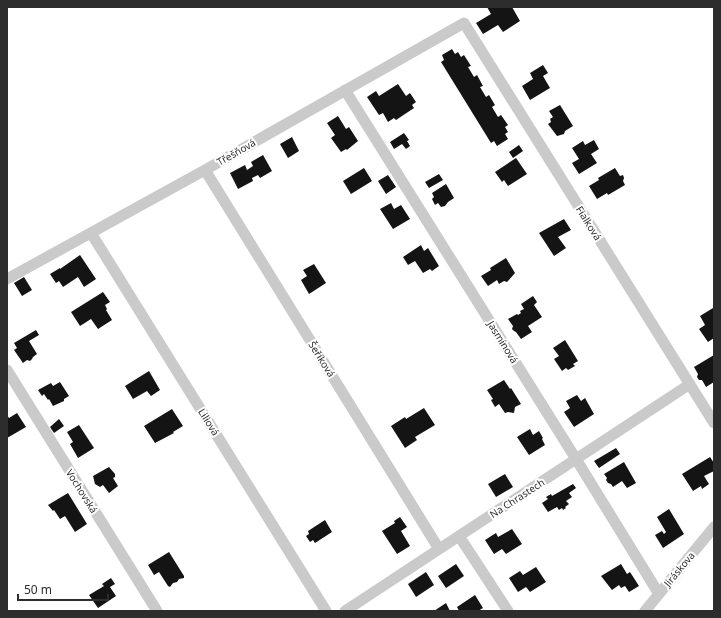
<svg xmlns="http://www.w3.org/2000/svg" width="721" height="618" font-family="'Noto Sans',sans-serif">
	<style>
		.building { fill: #141414 }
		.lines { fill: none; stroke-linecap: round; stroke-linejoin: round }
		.minor { stroke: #cacaca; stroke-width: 11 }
		.labels { text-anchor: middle; stroke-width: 4; stroke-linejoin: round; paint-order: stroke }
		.street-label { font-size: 10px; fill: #2d2d2d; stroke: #fff }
	</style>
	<rect width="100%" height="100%" fill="#fff"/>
	<path class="building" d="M 487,7 L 512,7 L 520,21 L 503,32 L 498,25 L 483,34 L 476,23 L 491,14 Z
		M 452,49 L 455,54 L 458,52 L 461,57 L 464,55 L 471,66 L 468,67 L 474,77 L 477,75 L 483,86 L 480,87 L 486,97 L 489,95 L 495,105 L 492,107 L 498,117 L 501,115 L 508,125 L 505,127 L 508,132 L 505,134 L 508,139 L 497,146 L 494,141 L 491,143 L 441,62 L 444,60 L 442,55 Z
		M 543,65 L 548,73 L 543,76 L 550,88 L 530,100 L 522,86 L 533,79 L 530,73 Z
		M 398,84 L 406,96 L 410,93 L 416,102 L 412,105 L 414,108 L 396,120 L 394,118 L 388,122 L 383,113 L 379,115 L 367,97 L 376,91 L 379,96 Z
		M 560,105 L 573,126 L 565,131 L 564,134 L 557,136 L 548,124 L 551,122 L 550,119 L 553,117 L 549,111 Z
		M 338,116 L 346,129 L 349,127 L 358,141 L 347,150 L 346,149 L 341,152 L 331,138 L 335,135 L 327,123 Z
		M 404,133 L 409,140 L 407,141 L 410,146 L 406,149 L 402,144 L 394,149 L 390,142 Z
		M 292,137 L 299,151 L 288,158 L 280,144 Z
		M 594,140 L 599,149 L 591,154 L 597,163 L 579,174 L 572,163 L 579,159 L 572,148 L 583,141 L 585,145 Z
		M 519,145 L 523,151 L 513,158 L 509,152 Z
		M 263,155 L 272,171 L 260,178 L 258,175 L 252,178 L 253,181 L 238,189 L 230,173 L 245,165 L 247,170 L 253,166 L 251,162 Z
		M 516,158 L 527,174 L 508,186 L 504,180 L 502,182 L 495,172 Z
		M 364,168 L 372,181 L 351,194 L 343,181 Z
		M 615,168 L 620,176 L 623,175 L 624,178 L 623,181 L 625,185 L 608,195 L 607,193 L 597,199 L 589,186 L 599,180 L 598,178 Z
		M 439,174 L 443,180 L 429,188 L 425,182 Z
		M 388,175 L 396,187 L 386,194 L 378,181 Z
		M 446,184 L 454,198 L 448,202 L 445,206 L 441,207 L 438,203 L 435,205 L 432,199 L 434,197 L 432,193 Z
		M 391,203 L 394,209 L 401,205 L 410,219 L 393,229 L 380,209 Z
		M 564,219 L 571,230 L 558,237 L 566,248 L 554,256 L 539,233 Z
		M 421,245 L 424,251 L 428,248 L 439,266 L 432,271 L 430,269 L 423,273 L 415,261 L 408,265 L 403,257 Z
		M 80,255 L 96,279 L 84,287 L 78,277 L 63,287 L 59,281 L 56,283 L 50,274 L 60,268 L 60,269 Z
		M 506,258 L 515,273 L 507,282 L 504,281 L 499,284 L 497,280 L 488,286 L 481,276 L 491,270 L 490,268 Z
		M 314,264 L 326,283 L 309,294 L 301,280 L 307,276 L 303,270 Z
		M 24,277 L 32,290 L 22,296 L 14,283 Z
		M 103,292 L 110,302 L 105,305 L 107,309 L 106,310 L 112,320 L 98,329 L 91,319 L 80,326 L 71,312 Z
		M 533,296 L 537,302 L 534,305 L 542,317 L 528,326 L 532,332 L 521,339 L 516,332 L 514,331 L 512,329 L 513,326 L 508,319 L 517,314 L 518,315 L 521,313 L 520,311 L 524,309 L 521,304 Z
		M 713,308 L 714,338 L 708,342 L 699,329 L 705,325 L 700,316 Z
		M 36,330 L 39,335 L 29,341 L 37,354 L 33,357 L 32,359 L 30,361 L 27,360 L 23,363 L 14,350 L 17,348 L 14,343 Z
		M 565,340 L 578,361 L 573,364 L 575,366 L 568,370 L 566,368 L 562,371 L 554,359 L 559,356 L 553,348 Z
		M 714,355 L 714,382 L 706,387 L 702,380 L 699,380 L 697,377 L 698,374 L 694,367 Z
		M 149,371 L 160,390 L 151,396 L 147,391 L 133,399 L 125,386 Z
		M 504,380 L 510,389 L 511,388 L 521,404 L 515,407 L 514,413 L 508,412 L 505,413 L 499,404 L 495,407 L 491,400 L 493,399 L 487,390 Z
		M 60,382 L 69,396 L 64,399 L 64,401 L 53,406 L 49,399 L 48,400 L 44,394 L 42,396 L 38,390 L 51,383 L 53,386 Z
		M 577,395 L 581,401 L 585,398 L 594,414 L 574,427 L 564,412 L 570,408 L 566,401 Z
		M 424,408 L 435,425 L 415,437 L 417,440 L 405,448 L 391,426 L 405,417 L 406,419 Z
		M 172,409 L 183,426 L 173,432 L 174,433 L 155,443 L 144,426 Z
		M 17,413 L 26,427 L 7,438 L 7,415 L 9,418 Z
		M 59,419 L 64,426 L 54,433 L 50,427 Z
		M 79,425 L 94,448 L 78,458 L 70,444 L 73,442 L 67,432 Z
		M 530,429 L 533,435 L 539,431 L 543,438 L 542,439 L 545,445 L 529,455 L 517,437 Z
		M 616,448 L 620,454 L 599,468 L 594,461 Z
		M 710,457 L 714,463 L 714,471 L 704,476 L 709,484 L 702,489 L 701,486 L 693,491 L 682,474 Z
		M 624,462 L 636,483 L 627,488 L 622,481 L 613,487 L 611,484 L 608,483 L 606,480 L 607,478 L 604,474 Z
		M 109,467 L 115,474 L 115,477 L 113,478 L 118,486 L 109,493 L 103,485 L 100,487 L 95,484 L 93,476 Z
		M 505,474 L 513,487 L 496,497 L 488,484 Z
		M 573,484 L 576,488 L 569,493 L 572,497 L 566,501 L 569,504 L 565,507 L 566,508 L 563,510 L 562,508 L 559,510 L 557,507 L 548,512 L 542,503 L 548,499 L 546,497 L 551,494 L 552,496 Z
		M 68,493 L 87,524 L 75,532 L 65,516 L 60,519 L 54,510 L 53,511 L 48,505 Z
		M 669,509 L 684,534 L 663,548 L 655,535 L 662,531 L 664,534 L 666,532 L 657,517 Z
		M 400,517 L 407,527 L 401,531 L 410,546 L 397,554 L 382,531 L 395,523 L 394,521 Z
		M 325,520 L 332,532 L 315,543 L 313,540 L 310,542 L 306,536 L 309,534 L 308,531 Z
		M 512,529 L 522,544 L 506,554 L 502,549 L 494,554 L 485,540 L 496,533 L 498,537 Z
		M 169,552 L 184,576 L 184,578 L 179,579 L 177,582 L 173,583 L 170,587 L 168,586 L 159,572 L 154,575 L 148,565 Z
		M 456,564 L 464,576 L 446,588 L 438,576 Z
		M 621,564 L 627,574 L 630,572 L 639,586 L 629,592 L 625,586 L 621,588 L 619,585 L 612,590 L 601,576 Z
		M 536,567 L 546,582 L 530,592 L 526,587 L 518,592 L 509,578 L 520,571 L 523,575 Z
		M 426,572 L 434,585 L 416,597 L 408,584 Z
		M 111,578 L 115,584 L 110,587 L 116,596 L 98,608 L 89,595 L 104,586 L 102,584 Z
		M 475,595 L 483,608 L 478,611 L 459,611 L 457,607 Z
		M 446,603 L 450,611 L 434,611 Z"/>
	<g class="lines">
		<path class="minor" d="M 345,90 L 576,459 L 659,594
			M 205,170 L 439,549
			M 91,233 L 326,611
			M 7,279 L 205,170 L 464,23 L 714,423
			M 7,370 L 157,611
			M 459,536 L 508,611
			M 345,611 L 690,384
			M 645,611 L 714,527"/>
	</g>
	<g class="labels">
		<g class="street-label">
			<text transform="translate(236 152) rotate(-30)" y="4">Třešňová</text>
			<text transform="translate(589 223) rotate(58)" y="4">Fialková</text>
			<text transform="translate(503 342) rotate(58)" y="4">Jasmínová</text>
			<text transform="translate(322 359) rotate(58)" y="4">Šeříková</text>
			<text transform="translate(209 422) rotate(58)" y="4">Liliová</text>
			<text transform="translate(82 491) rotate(58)" y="4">Vochovská</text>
			<text transform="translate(517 498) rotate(-33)" y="4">Na Chrastech</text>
			<text transform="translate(679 569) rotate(-50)" y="4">Jiráskova</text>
		</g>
	</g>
	<rect width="721" height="618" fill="none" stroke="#2d2d2d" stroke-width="16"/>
	<path d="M18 594v6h90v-6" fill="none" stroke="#2d2d2d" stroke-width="2"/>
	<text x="24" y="594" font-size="12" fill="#2d2d2d" stroke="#ffffff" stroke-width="3" paint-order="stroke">50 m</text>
</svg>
